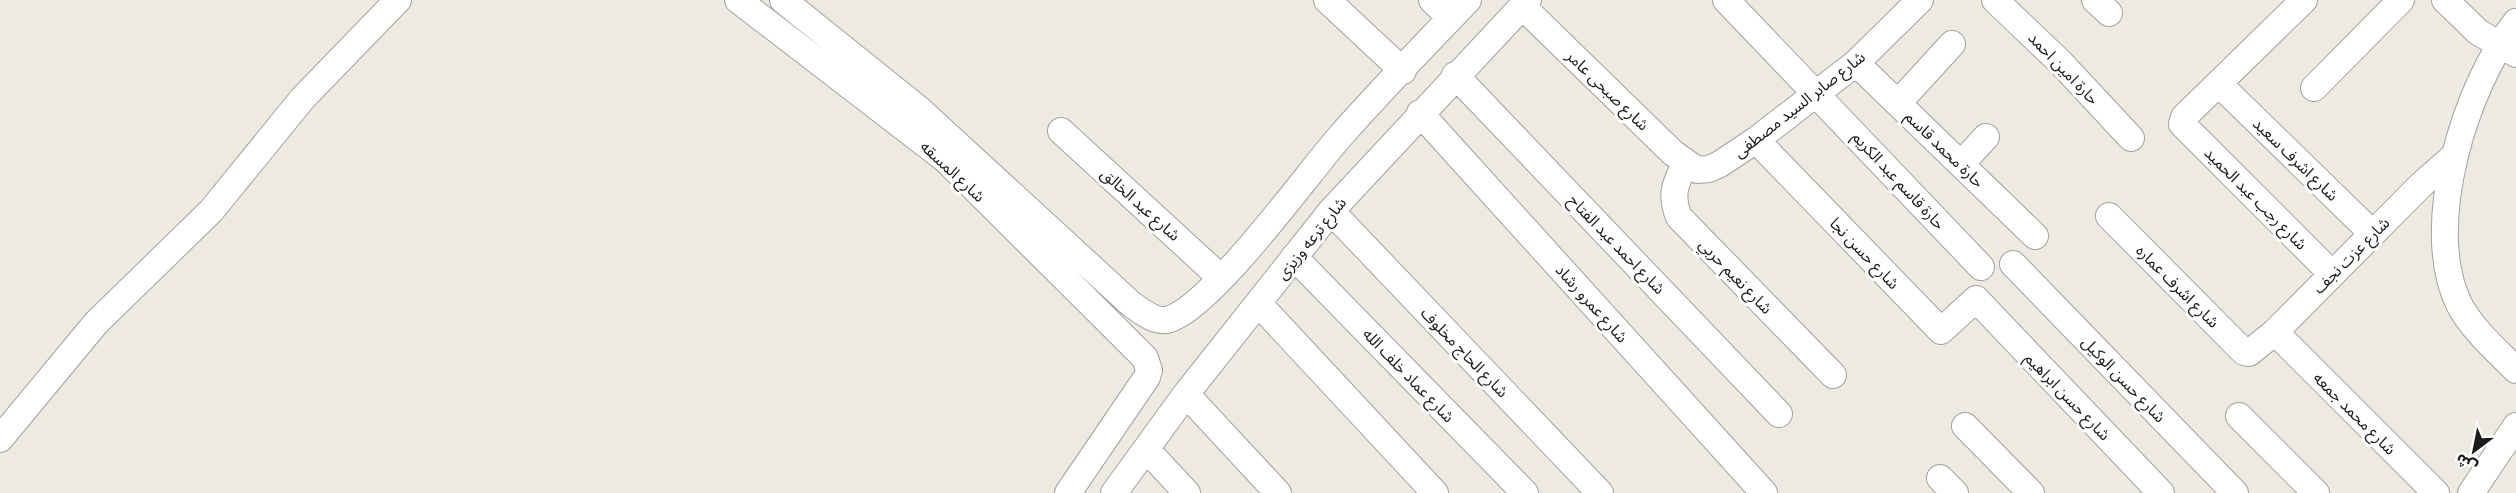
<svg xmlns="http://www.w3.org/2000/svg" width="2516" height="493" font-family="'PT Sans Narrow','Noto Sans Arabic',sans-serif">
	<style>
		.lines { fill: none; stroke-linecap: round; stroke-linejoin: round }
		.minor-casing { stroke: #a2a2a2; stroke-width: 28 }
		.minor { stroke: #fff; stroke-width: 26 }
		.labels { text-anchor: middle; stroke-width: 6; stroke-linejoin: round; paint-order: stroke }
		.street-label { font-size: 16px; fill: #1b1b1b; stroke: #fff }
	</style>
	<rect width="100%" height="100%" fill="#edeae0"/>
	<g class="lines">
		<g class="minor-casing">
			<path id="minor" d="M 738,0 L 946,160 L 1145,358 L 1149,370 L 1147,377 L 1068,493
				M 783,0 L 920,110 L 1130,303 C 1141,311 1156,324 1170,319 C 1213,304 1303,180 1337,140 C 1379,92 1424,46 1468,0
				M 1327,0 L 1403,71
				M 1432,0 L 1451,18
				M 1726,0 L 1981,267
				M 1995,0 L 2062,64 L 2131,138
				M 2095,0 L 2109,13
				M 2304,0 L 2184,117 L 2182,124 L 2332,274
				M 2445,0 L 2478,32 L 2516,54
				M 1522,6 L 1673,153 L 1697,170 L 1709,169 L 1720,164 L 1756,140 L 1856,63 L 1920,0
				M 2516,22 C 2466,85 2421,226 2459,304 C 2471,328 2497,351 2516,370
				M 1856,63 L 2035,236
				M 1455,75 L 1779,414
				M 2219,84 L 2372,233
				M 2314,88 L 2401,0
				M 1898,103 L 1952,44
				M 1420,113 L 1764,493
				M 1061,131 L 1221,278
				M 1756,140 L 1941,331 L 1976,299 L 2161,493
				M 1685,164 C 1675,184 1670,195 1679,217 L 1833,375
				M 1961,164 L 1986,137
				M 1331,211 L 1600,493
				M 2109,216 L 2244,352 L 2249,353 L 2275,332 L 2421,185 L 2454,156
				M 1294,257 L 1525,493
				M 2013,264 L 2235,493
				M 1259,304 L 1435,493
				M 2275,332 L 2436,493
				M 1186,394 L 1278,493
				M 2239,416 L 2316,493
				M 1965,426 L 2031,493
				M 0,439 L 96,323 L 211,211 L 303,98 L 398,0
				M 1147,450 L 1187,493
				M 1940,478 L 1955,493
				M 1114,493 L 1186,394 L 1331,211 L 1528,0
				M 2471,493 L 2516,426"/>
		</g>
		<use href="#minor" class="minor"/>
	</g>
	<g class="labels">
		<g class="street-label">
			<text transform="translate(2064 68) rotate(46)" y="6">حارة امين احمد</text>
			<text transform="translate(1608 90) rotate(44)" y="6">شارع صبحى عامر</text>
			<text transform="translate(1799 104) rotate(-38)" y="6">شارع صابر السيد مصطفى</text>
			<text transform="translate(1945 149) rotate(44)" y="6">حارة محمد قاسم</text>
			<text transform="translate(2296 159) rotate(44)" y="6">شارع اشرف سعيد</text>
			<text transform="translate(953 171) rotate(43)" y="6">شارع المسقه</text>
			<text transform="translate(1899 180) rotate(47)" y="6">حارة قاسم عبد الكريم</text>
			<text transform="translate(2256 198) rotate(45)" y="6">شارع رجب عبد الحميد</text>
			<text transform="translate(1141 204) rotate(42)" y="6">شارع عبد الخالق</text>
			<text transform="translate(1311 238) rotate(-51)" y="6">شارع ترعه وزيزى</text>
			<text transform="translate(1617 244) rotate(46)" y="6">شارع احمد عبد الفتاح</text>
			<text transform="translate(1865 253) rotate(46)" y="6">شارع حسن نجا</text>
			<text transform="translate(2351 255) rotate(-45)" y="6">شارع عزت نجف</text>
			<text transform="translate(1736 276) rotate(46)" y="6">شارع نعيم حربي</text>
			<text transform="translate(2178 286) rotate(45)" y="6">شارع اشرف عماره</text>
			<text transform="translate(1592 303) rotate(48)" y="6">شارع عمرو رشاد</text>
			<text transform="translate(1465 352) rotate(46)" y="6">شارع الحاج مخلوف</text>
			<text transform="translate(1409 375) rotate(46)" y="6">شارع عماد خلف الله</text>
			<text transform="translate(2124 379) rotate(46)" y="6">شارع حسن الوكيل</text>
			<text transform="translate(2068 396) rotate(46)" y="6">شارع حسن ابراهيم</text>
			<text transform="translate(2355 413) rotate(45)" y="6">شارع محمد جمعه</text>
		</g>
	</g>
	<g transform="translate(2474 451) rotate(212)" stroke="#ffffff" stroke-width="4.5" paint-order="stroke">
	<path d="M0-4.5L10 22L0 15L-10 22Z" fill="#1b1b1b"/>
	<text y="-9" font-size="16" font-weight="bold" text-anchor="middle" fill="#1b1b1b">ش</text>
	</g>
</svg>
